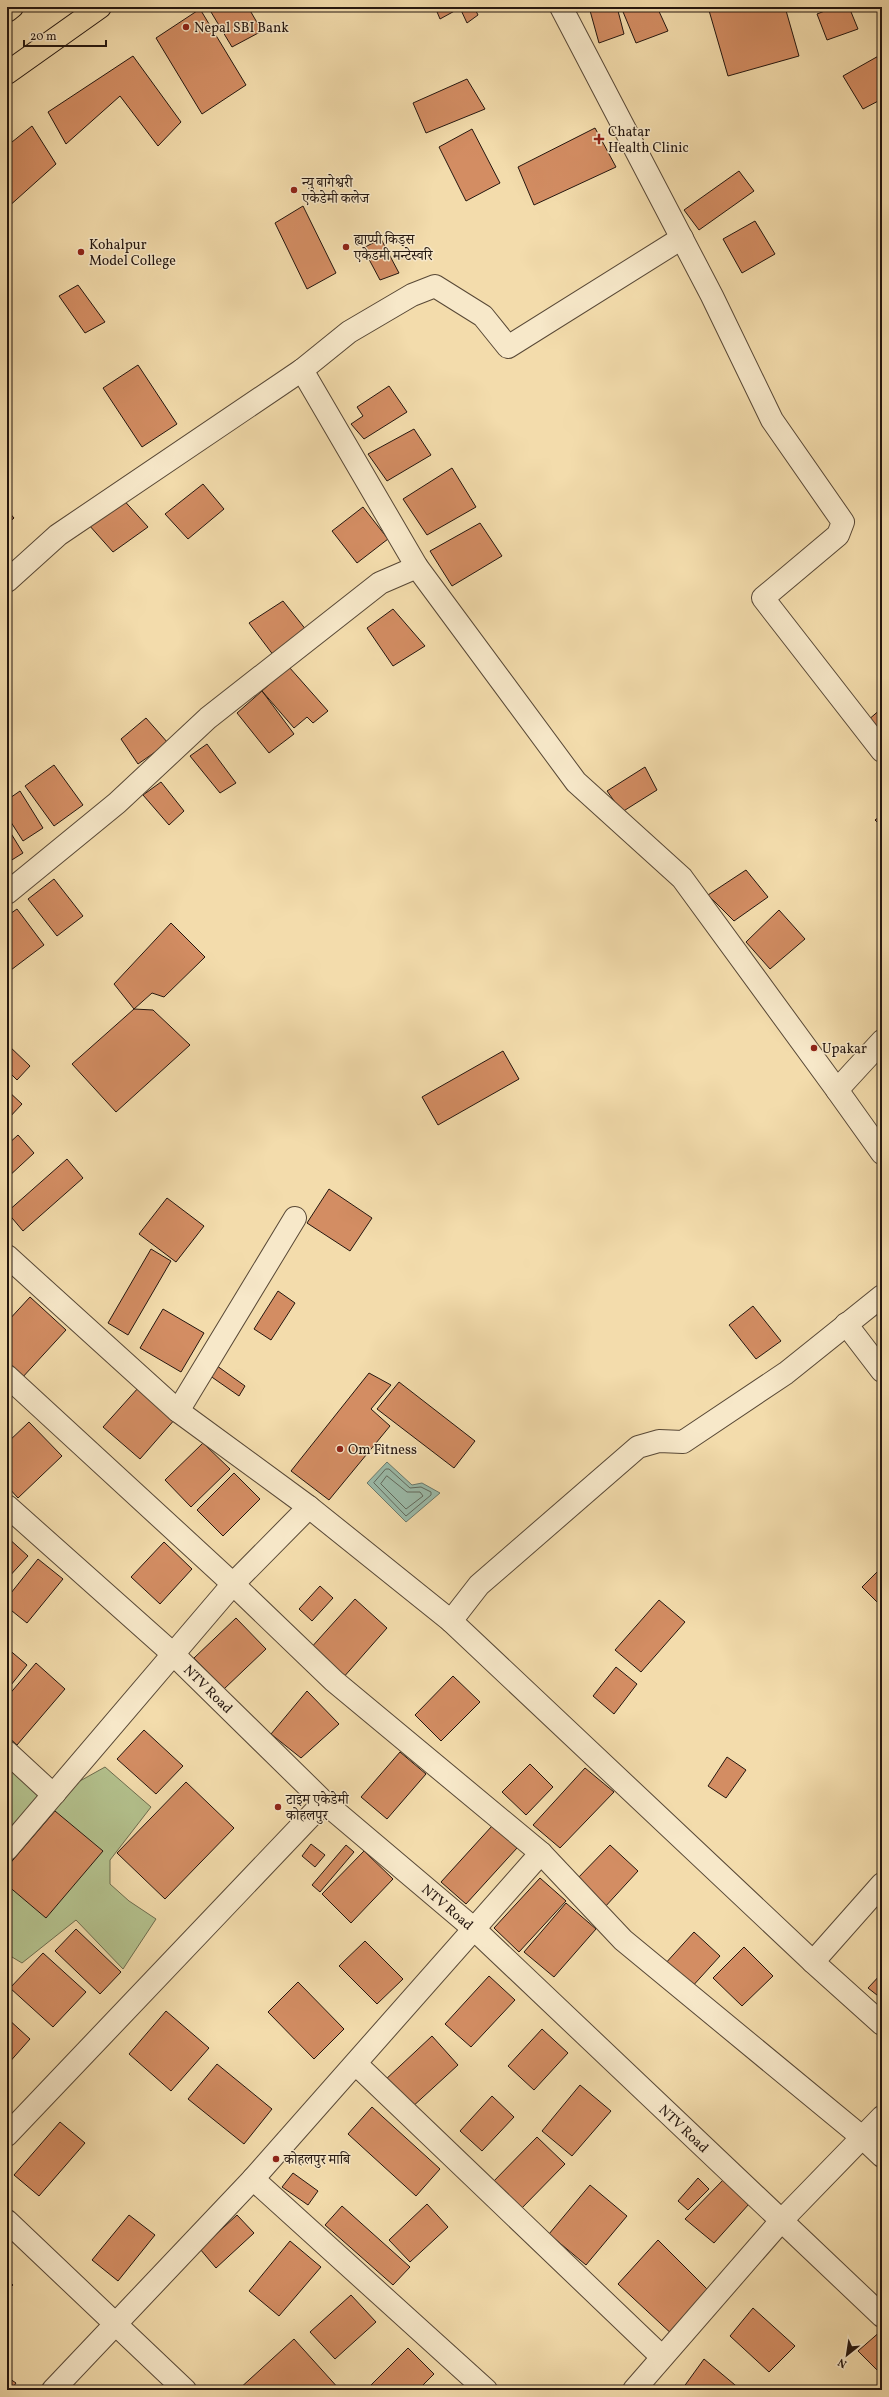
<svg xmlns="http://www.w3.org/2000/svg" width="889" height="2397" font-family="Vollkorn,'Noto Serif Devanagari',serif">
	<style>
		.green { fill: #b4c28e; stroke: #6c6c4e }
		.water { fill: #9bbcab; stroke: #6b7a6d }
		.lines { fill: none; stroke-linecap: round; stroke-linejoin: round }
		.shore { stroke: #60695d; stroke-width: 1 }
		.building { fill: #d38d63; stroke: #24160f }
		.street-casing { stroke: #584836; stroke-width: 24 }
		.highway-casing { stroke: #24160f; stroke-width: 24 }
		.street { stroke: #f7e8c9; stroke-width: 22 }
		.highway { stroke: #f3dcac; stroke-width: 22 }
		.poi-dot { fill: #8f2418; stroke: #f7e8c9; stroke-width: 1.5 }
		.labels { text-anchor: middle; stroke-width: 3; stroke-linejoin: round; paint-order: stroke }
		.poi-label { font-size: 14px; fill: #24160f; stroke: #f7e8c9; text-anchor: start }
		.street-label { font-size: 14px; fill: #24160f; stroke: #f7e8c9 }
	</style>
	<rect width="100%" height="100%" fill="#f3dcac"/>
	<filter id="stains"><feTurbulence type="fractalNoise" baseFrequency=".005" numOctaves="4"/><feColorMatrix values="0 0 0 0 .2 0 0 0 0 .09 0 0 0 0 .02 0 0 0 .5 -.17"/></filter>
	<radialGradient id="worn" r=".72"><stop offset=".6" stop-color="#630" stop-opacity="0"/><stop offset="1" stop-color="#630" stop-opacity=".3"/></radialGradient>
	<path class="green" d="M 7,1753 L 47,1789 L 7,1836 Z
		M 105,1767 L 151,1807 L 110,1860 L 110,1884 L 129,1901 L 156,1919 L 123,1969 L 76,1920 L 22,1963 L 7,1954 L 7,1856 L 71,1786 Z"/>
	<path class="water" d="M 387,1462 L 412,1485 L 422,1483 L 440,1493 L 406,1522 L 367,1483 Z"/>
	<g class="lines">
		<path class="shore" d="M 386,1469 L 389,1469 L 410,1488 L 421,1487 L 431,1492 L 431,1495 L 406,1516 L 374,1483 Z
			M 387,1476 L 407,1492 L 420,1492 L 423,1496 L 406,1509 L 381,1484 Z"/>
	</g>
	<path class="building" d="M 208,7 L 248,7 L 262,31 L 232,47 Z
		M 435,7 L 474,7 L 478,15 L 467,23 L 460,8 L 440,19 Z
		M 589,7 L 617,7 L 624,34 L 599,43 Z
		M 621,7 L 657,7 L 668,31 L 636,43 Z
		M 708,7 L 785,7 L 799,56 L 728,76 Z
		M 835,7 L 849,7 L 858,29 L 827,40 L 817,14 Z
		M 200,9 L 246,85 L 202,114 L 156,38 Z
		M 882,54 L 882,99 L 863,109 L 843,76 Z
		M 133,56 L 181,122 L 158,146 L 120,96 L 66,144 L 48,112 Z
		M 467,79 L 485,109 L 426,133 L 413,103 Z
		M 32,126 L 56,164 L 7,208 L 7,146 Z
		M 595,128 L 616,167 L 534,205 L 518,167 Z
		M 472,129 L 500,183 L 466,201 L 439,147 Z
		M 739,171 L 754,191 L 699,230 L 684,210 Z
		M 303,206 L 336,273 L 307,289 L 275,223 Z
		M 755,221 L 775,254 L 742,273 L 723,239 Z
		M 381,239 L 399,273 L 380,280 L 363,248 Z
		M 78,285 L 105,322 L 85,333 L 59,296 Z
		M 138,365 L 177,424 L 142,447 L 103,388 Z
		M 389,386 L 407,412 L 364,439 L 351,424 L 363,416 L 357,407 Z
		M 414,429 L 431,455 L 387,481 L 368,454 Z
		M 452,468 L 476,507 L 427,535 L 403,499 Z
		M 203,484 L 224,509 L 188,539 L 165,514 Z
		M 120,496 L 148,527 L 113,552 L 88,524 Z
		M 363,507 L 388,539 L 357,563 L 332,531 Z
		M 7,510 L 14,518 L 7,524 Z
		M 480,523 L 502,556 L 452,586 L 430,551 Z
		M 283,601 L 307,631 L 274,656 L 249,623 Z
		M 393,609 L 425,646 L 393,666 L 367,628 Z
		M 289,667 L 328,711 L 313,723 L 307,717 L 294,728 L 262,691 Z
		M 262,691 L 294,734 L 269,753 L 237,713 Z
		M 882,708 L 882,737 L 867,721 Z
		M 146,718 L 168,743 L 138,764 L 121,739 Z
		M 207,744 L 236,783 L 220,793 L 190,756 Z
		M 54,765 L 83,805 L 54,826 L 25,786 Z
		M 645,767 L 657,790 L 622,812 L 607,791 Z
		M 161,782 L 184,811 L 169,825 L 143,795 Z
		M 20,791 L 43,828 L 23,841 L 7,816 L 7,800 Z
		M 882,815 L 882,827 L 875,820 Z
		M 7,827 L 23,853 L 7,863 Z
		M 746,870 L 768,897 L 734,921 L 708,895 Z
		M 54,879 L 83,916 L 57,936 L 28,899 Z
		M 17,909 L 44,945 L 7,973 L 7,916 Z
		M 779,910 L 805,939 L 770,969 L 746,942 Z
		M 171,923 L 205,957 L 164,997 L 152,993 L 134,1009 L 114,984 Z
		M 134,1009 L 153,1010 L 190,1045 L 116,1112 L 72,1064 Z
		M 8,1045 L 30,1066 L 17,1080 L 7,1070 Z
		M 503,1051 L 519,1079 L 438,1125 L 422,1097 Z
		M 7,1090 L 22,1104 L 7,1120 Z
		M 18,1135 L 34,1153 L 7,1178 L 7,1145 Z
		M 67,1159 L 83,1178 L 23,1231 L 7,1212 Z
		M 329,1189 L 372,1218 L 350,1251 L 307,1223 Z
		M 167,1198 L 204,1226 L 176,1262 L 139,1234 Z
		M 151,1249 L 171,1261 L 128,1335 L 108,1323 Z
		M 278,1291 L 295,1303 L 271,1340 L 254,1329 Z
		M 30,1297 L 66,1330 L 21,1379 L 7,1366 L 7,1322 Z
		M 753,1306 L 781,1341 L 756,1359 L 729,1325 Z
		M 163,1309 L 204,1333 L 181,1372 L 140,1348 Z
		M 213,1363 L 245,1386 L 239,1396 L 206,1373 Z
		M 369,1373 L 391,1385 L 371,1409 L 390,1426 L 329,1500 L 291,1471 Z
		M 399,1382 L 475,1441 L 454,1468 L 377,1409 Z
		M 139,1387 L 176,1418 L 140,1459 L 103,1427 Z
		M 29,1422 L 62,1456 L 18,1498 L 7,1486 L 7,1443 Z
		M 203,1443 L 230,1469 L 191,1507 L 165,1480 Z
		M 234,1473 L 260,1499 L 223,1536 L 197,1510 Z
		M 7,1537 L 28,1556 L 7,1579 Z
		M 164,1542 L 192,1569 L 160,1604 L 131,1577 Z
		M 38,1559 L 63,1579 L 27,1623 L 7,1607 L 7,1598 Z
		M 882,1567 L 882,1607 L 862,1587 Z
		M 320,1586 L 333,1598 L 312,1621 L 299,1609 Z
		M 355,1599 L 387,1628 L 342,1679 L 309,1650 Z
		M 659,1600 L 685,1622 L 641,1672 L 615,1650 Z
		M 236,1618 L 266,1649 L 224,1689 L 194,1658 Z
		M 7,1648 L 27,1665 L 7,1690 Z
		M 36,1663 L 65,1689 L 17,1745 L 7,1736 L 7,1697 Z
		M 616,1667 L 637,1684 L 614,1714 L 593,1696 Z
		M 453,1676 L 480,1702 L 441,1741 L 415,1715 Z
		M 307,1691 L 339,1724 L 301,1758 L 271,1734 Z
		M 144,1730 L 183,1766 L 156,1794 L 117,1759 Z
		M 400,1752 L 426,1774 L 387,1819 L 361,1797 Z
		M 727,1757 L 746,1770 L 726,1798 L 708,1786 Z
		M 530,1764 L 553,1787 L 526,1815 L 502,1792 Z
		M 585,1768 L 614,1792 L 560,1848 L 533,1825 Z
		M 186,1782 L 234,1828 L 165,1899 L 117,1853 Z
		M 55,1811 L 103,1851 L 46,1918 L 7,1885 L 7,1867 Z
		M 492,1826 L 517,1848 L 466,1904 L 441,1882 Z
		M 311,1844 L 325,1855 L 315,1867 L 302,1856 Z
		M 346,1845 L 354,1852 L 320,1892 L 312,1885 Z
		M 610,1845 L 638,1871 L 604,1908 L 575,1881 Z
		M 364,1851 L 393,1879 L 351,1923 L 322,1894 Z
		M 540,1878 L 566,1901 L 519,1952 L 494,1928 Z
		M 566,1903 L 596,1929 L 554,1977 L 524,1952 Z
		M 76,1929 L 121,1972 L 100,1994 L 55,1951 Z
		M 694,1932 L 720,1956 L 690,1989 L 664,1965 Z
		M 365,1941 L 403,1979 L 377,2004 L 339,1966 Z
		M 744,1947 L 773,1976 L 742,2006 L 713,1978 Z
		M 43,1953 L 86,1992 L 53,2027 L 10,1988 Z
		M 882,1973 L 882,1999 L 868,1988 Z
		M 489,1976 L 515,2000 L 471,2047 L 445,2024 Z
		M 298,1982 L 344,2029 L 314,2059 L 268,2012 Z
		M 166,2011 L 209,2048 L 171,2091 L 129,2054 Z
		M 7,2018 L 30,2039 L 7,2065 Z
		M 542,2029 L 568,2053 L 534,2090 L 508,2066 Z
		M 432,2036 L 458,2065 L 410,2109 L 384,2081 Z
		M 217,2064 L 272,2109 L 244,2144 L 188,2099 Z
		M 580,2085 L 611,2111 L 572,2156 L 542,2131 Z
		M 492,2096 L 514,2117 L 482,2151 L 460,2131 Z
		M 372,2107 L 440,2169 L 416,2196 L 348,2134 Z
		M 60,2122 L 85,2143 L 39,2196 L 14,2175 Z
		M 537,2137 L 565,2164 L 518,2212 L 490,2185 Z
		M 293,2173 L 318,2191 L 308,2205 L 282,2187 Z
		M 698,2178 L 709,2189 L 688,2210 L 678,2201 Z
		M 725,2178 L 749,2204 L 714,2243 L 685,2219 Z
		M 590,2185 L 627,2216 L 586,2265 L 549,2234 Z
		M 427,2204 L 448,2227 L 410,2262 L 389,2240 Z
		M 342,2206 L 410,2267 L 393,2285 L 325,2225 Z
		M 129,2215 L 155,2235 L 118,2281 L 92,2260 Z
		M 237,2215 L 254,2233 L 216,2268 L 200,2249 Z
		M 658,2240 L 713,2295 L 675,2337 L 618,2284 Z
		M 290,2241 L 321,2267 L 279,2316 L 249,2291 Z
		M 7,2279 L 13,2285 L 7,2291 Z
		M 351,2295 L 376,2322 L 335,2359 L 310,2332 Z
		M 753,2308 L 795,2346 L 769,2372 L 730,2336 Z
		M 882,2330 L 882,2375 L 858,2351 Z
		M 294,2339 L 340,2390 L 238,2390 Z
		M 408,2348 L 434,2374 L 418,2390 L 366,2390 Z
		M 704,2359 L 741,2390 L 685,2390 L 683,2388 Z
		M 7,2377 L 16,2383 L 11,2390 L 7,2390 Z"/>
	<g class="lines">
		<g class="street-casing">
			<g id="street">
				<path d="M 561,7 L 712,296 L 772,420 L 843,522 L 838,535 L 763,598 L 882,751"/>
				<path d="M 302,370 L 417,567 L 576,782 L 682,878 L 837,1090 L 882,1041"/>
				<path d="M 7,581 L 58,535 L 302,370 L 349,332 L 412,295 L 435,286 L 483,316 L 508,347 L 682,238"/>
				<path d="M 7,893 L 117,803 L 208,718 L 380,583 L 417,567"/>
				<path d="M 837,1090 L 882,1153"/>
				<path d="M 7,1256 L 178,1411 L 309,1507 L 451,1621 L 813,1962 L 882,2024"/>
				<path d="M 846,1324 L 882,1371"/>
				<path d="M 7,1376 L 233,1584 L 334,1681 L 541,1853 L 623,1940 L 863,2138 L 882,2156"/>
				<path d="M 178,1411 L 295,1218"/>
				<path id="s1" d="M 7,1506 L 172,1653 L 324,1802 L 473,1928 L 882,2316"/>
				<path d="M 451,1621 L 479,1585 L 638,1447 L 659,1441 L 683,1442 L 786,1373 L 882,1296"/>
				<path d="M 7,1752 L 47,1789 L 55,1793"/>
				<path d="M 7,1849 L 233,1584 L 309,1507"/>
				<path d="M 813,1962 L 882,1884"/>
				<path d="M 356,2064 L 662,2357"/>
				<path d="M 7,2135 L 324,1802"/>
				<path d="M 253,2179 L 486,2390"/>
				<path d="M 7,2221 L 185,2390"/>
				<path d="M 53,2390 L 253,2179 L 541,1853"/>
				<path d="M 634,2390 L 781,2221 L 882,2117"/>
			</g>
		</g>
		<g class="highway-casing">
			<path id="highway" d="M 7,11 L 12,7
				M 7,73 L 100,7"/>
		</g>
		<use href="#street" class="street"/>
		<use href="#highway" class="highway"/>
	</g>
	<g class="poi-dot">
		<circle cx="186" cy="27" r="4"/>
		<path d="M597 133h4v4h4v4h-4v4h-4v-4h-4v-4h4z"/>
		<circle cx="294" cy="190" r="4"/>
		<circle cx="346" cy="247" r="4"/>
		<circle cx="81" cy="252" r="4"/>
		<circle cx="814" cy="1048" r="4"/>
		<circle cx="340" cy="1449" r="4"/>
		<circle cx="278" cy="1807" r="4"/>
		<circle cx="276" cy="2159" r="4"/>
	</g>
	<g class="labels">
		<g class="poi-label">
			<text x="194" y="32">Nepal SBI Bank</text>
			<text x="608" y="136">Chatar<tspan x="608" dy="16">Health Clinic</tspan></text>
			<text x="302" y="187">न्यु बागेश्वरी<tspan x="302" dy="16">एकेडेमी कलेज</tspan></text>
			<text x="354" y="244">ह्याप्पी किड्स<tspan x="354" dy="16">एकेडमी मन्टेस्वरि</tspan></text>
			<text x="89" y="249">Kohalpur<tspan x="89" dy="16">Model College</tspan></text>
			<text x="822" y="1053">Upakar</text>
			<text x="348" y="1454">Om Fitness</text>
			<text x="286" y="1804">टाइम एकेडेमी<tspan x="286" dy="16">कोहलपुर</tspan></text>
			<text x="284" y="2164">कोहलपुर माबि</text>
		</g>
		<g class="street-label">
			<text dy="5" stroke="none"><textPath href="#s1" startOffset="272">NTV Road</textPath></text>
			<text dy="5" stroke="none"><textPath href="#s1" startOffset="596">NTV Road</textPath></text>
			<text dy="5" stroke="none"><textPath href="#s1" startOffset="920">NTV Road</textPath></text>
		</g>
	</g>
	<rect width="889" height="2397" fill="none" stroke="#f3dcac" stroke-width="24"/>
	<rect x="8" y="8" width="873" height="2381" fill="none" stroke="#24160f" stroke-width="2"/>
	<rect x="12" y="12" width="865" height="2373" fill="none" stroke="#24160f"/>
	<g transform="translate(847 2355) rotate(210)" stroke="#f7e8c9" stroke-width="3" paint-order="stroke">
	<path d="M0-3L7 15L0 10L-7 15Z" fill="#24160f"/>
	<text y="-6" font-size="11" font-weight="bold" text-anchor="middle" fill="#24160f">N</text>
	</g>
	<path d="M24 40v6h82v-6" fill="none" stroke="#24160f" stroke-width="2"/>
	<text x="30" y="40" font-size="12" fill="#24160f" stroke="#f7e8c9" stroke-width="3" paint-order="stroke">20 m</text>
	<rect width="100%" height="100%" filter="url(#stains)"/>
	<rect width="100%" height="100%" fill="url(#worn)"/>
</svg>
